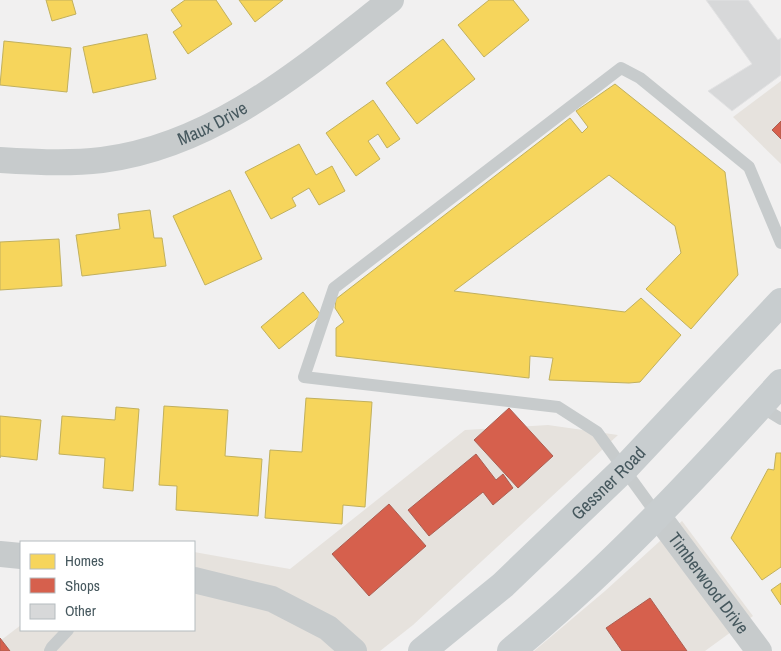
<svg xmlns="http://www.w3.org/2000/svg" width="781" height="651" font-family="'Archivo Narrow',sans-serif">
	<style>
		.commercial { fill: #e6e2dd }
		.homes { fill: #f6d55c; stroke: #c1b05d }
		.shops { fill: #d6604d; stroke: #ab5e52 }
		.building { fill: #d7d8d9; stroke: #e2e2e3 }
		.lines { fill: none; stroke-linecap: round; stroke-linejoin: round }
		.service { stroke: #c7cbcc; stroke-width: 12 }
		.minor { stroke: #c7cbcc; stroke-width: 26 }
		.secondary { stroke: #c8cdcf; stroke-width: 28 }
		.labels { text-anchor: middle; stroke-width: 5; stroke-linejoin: round; paint-order: stroke }
		.street-label { font-size: 18px; fill: #46585e; stroke: #fff }
	</style>
	<rect width="100%" height="100%" fill="#f1f0f0"/>
	<path class="commercial" d="M 781,81 L 781,164 L 733,117 Z
		M 548,425 L 618,435 L 413,625 L 380,651 L 0,651 L 0,641 L 21,625 L 21,630 L 194,630 L 194,552 L 290,569 L 465,430 Z
		M 682,521 L 753,616 L 705,651 L 534,651 L 605,591 Z"/>
	<path class="homes" d="M 46,0 L 72,0 L 76,14 L 52,21 Z
		M 185,0 L 216,0 L 232,24 L 188,54 L 173,32 L 182,26 L 171,10 Z
		M 239,0 L 283,0 L 255,22 Z
		M 489,0 L 513,0 L 529,20 L 484,57 L 458,25 Z
		M 147,34 L 156,79 L 93,93 L 83,47 Z
		M 443,39 L 475,79 L 417,124 L 386,83 Z
		M 4,41 L 71,48 L 67,92 L 0,85 Z
		M 615,84 L 725,172 L 738,275 L 691,329 L 646,289 L 681,253 L 675,226 L 609,175 L 454,291 L 625,312 L 641,298 L 681,335 L 640,382 L 629,383 L 549,380 L 553,358 L 530,356 L 529,378 L 336,356 L 336,328 L 344,322 L 335,308 L 336,299 L 570,118 L 582,133 L 588,127 L 576,111 Z
		M 373,100 L 400,139 L 387,148 L 378,134 L 368,141 L 380,159 L 356,176 L 326,133 Z
		M 299,144 L 316,175 L 332,166 L 345,191 L 319,205 L 309,188 L 292,198 L 296,206 L 271,219 L 245,172 Z
		M 230,190 L 262,259 L 205,285 L 173,216 Z
		M 150,210 L 154,238 L 162,238 L 166,266 L 82,276 L 76,235 L 120,229 L 118,214 Z
		M 59,239 L 62,286 L 0,290 L 0,242 Z
		M 303,292 L 321,315 L 279,349 L 261,327 Z
		M 306,398 L 372,402 L 365,507 L 343,505 L 342,524 L 265,518 L 270,450 L 302,452 Z
		M 164,406 L 228,410 L 225,456 L 262,459 L 258,516 L 176,510 L 177,486 L 159,485 Z
		M 116,407 L 139,409 L 133,491 L 103,488 L 105,458 L 59,454 L 62,416 L 115,420 Z
		M 0,416 L 41,420 L 37,460 L 0,456 L 0,458 Z
		M 776,453 L 781,453 L 781,567 L 762,580 L 731,538 L 768,469 L 774,470 Z
		M 781,583 L 781,605 L 771,590 Z"/>
	<path class="shops" d="M 781,121 L 781,139 L 772,130 Z
		M 509,408 L 553,456 L 518,488 L 474,440 Z
		M 476,454 L 496,480 L 503,474 L 513,488 L 493,505 L 483,492 L 429,536 L 408,510 Z
		M 389,504 L 426,546 L 369,596 L 332,554 Z
		M 650,598 L 687,651 L 622,651 L 606,628 Z
		M 0,638 L 10,651 L 0,651 Z"/>
	<path class="building" d="M 706,0 L 748,0 L 778,40 L 781,38 L 781,75 L 732,111 L 708,91 L 752,64 Z"/>
	<g class="lines">
		<path class="service" d="M 760,406 L 781,419
			M 658,516 L 597,432 L 558,407 L 304,377 L 334,288 L 621,68 L 640,78 L 749,167 L 781,243
			M 50,651 L 52,647 L 68,630"/>
		<g class="minor">
			<path id="s1" d="M 0,160 C 34,162 68,164 102,160 C 215,146 305,67 391,0"/>
			<path id="s2" d="M 658,516 L 759,651"/>
			<path d="M 0,554 L 21,556"/>
			<path d="M 194,580 L 272,599 L 328,628 L 354,651"/>
		</g>
		<g class="secondary">
			<path id="s3" d="M 422,651 L 503,585 L 624,469 L 781,302"/>
			<path d="M 511,651 C 609,570 696,477 781,383"/>
		</g>
	</g>
	<g class="labels">
		<g class="street-label">
			<text dy="6" stroke="none"><textPath href="#s1" startOffset="219">Maux Drive</textPath></text>
			<text dy="6" stroke="none"><textPath href="#s3" startOffset="251">Gessner Road</textPath></text>
			<text dy="6" stroke="none"><textPath href="#s2" startOffset="84">Timberwood Drive</textPath></text>
		</g>
	</g>
	<rect x="20" y="541" width="175" height="90" fill="#ffffff" stroke="#b5bcbf"/>
	<rect x="30" y="554" width="25" height="15" fill="#f6d55c" stroke="#b5bcbf"/>
	<text x="65" y="566" font-size="15" fill="#46585e">Homes</text>
	<rect x="30" y="578" width="25" height="15" fill="#d6604d" stroke="#b5bcbf"/>
	<text x="65" y="591" font-size="15" fill="#46585e">Shops</text>
	<rect x="30" y="604" width="25" height="15" fill="#d7d8d9" stroke="#b5bcbf"/>
	<text x="65" y="616" font-size="15" fill="#46585e">Other</text>
</svg>
